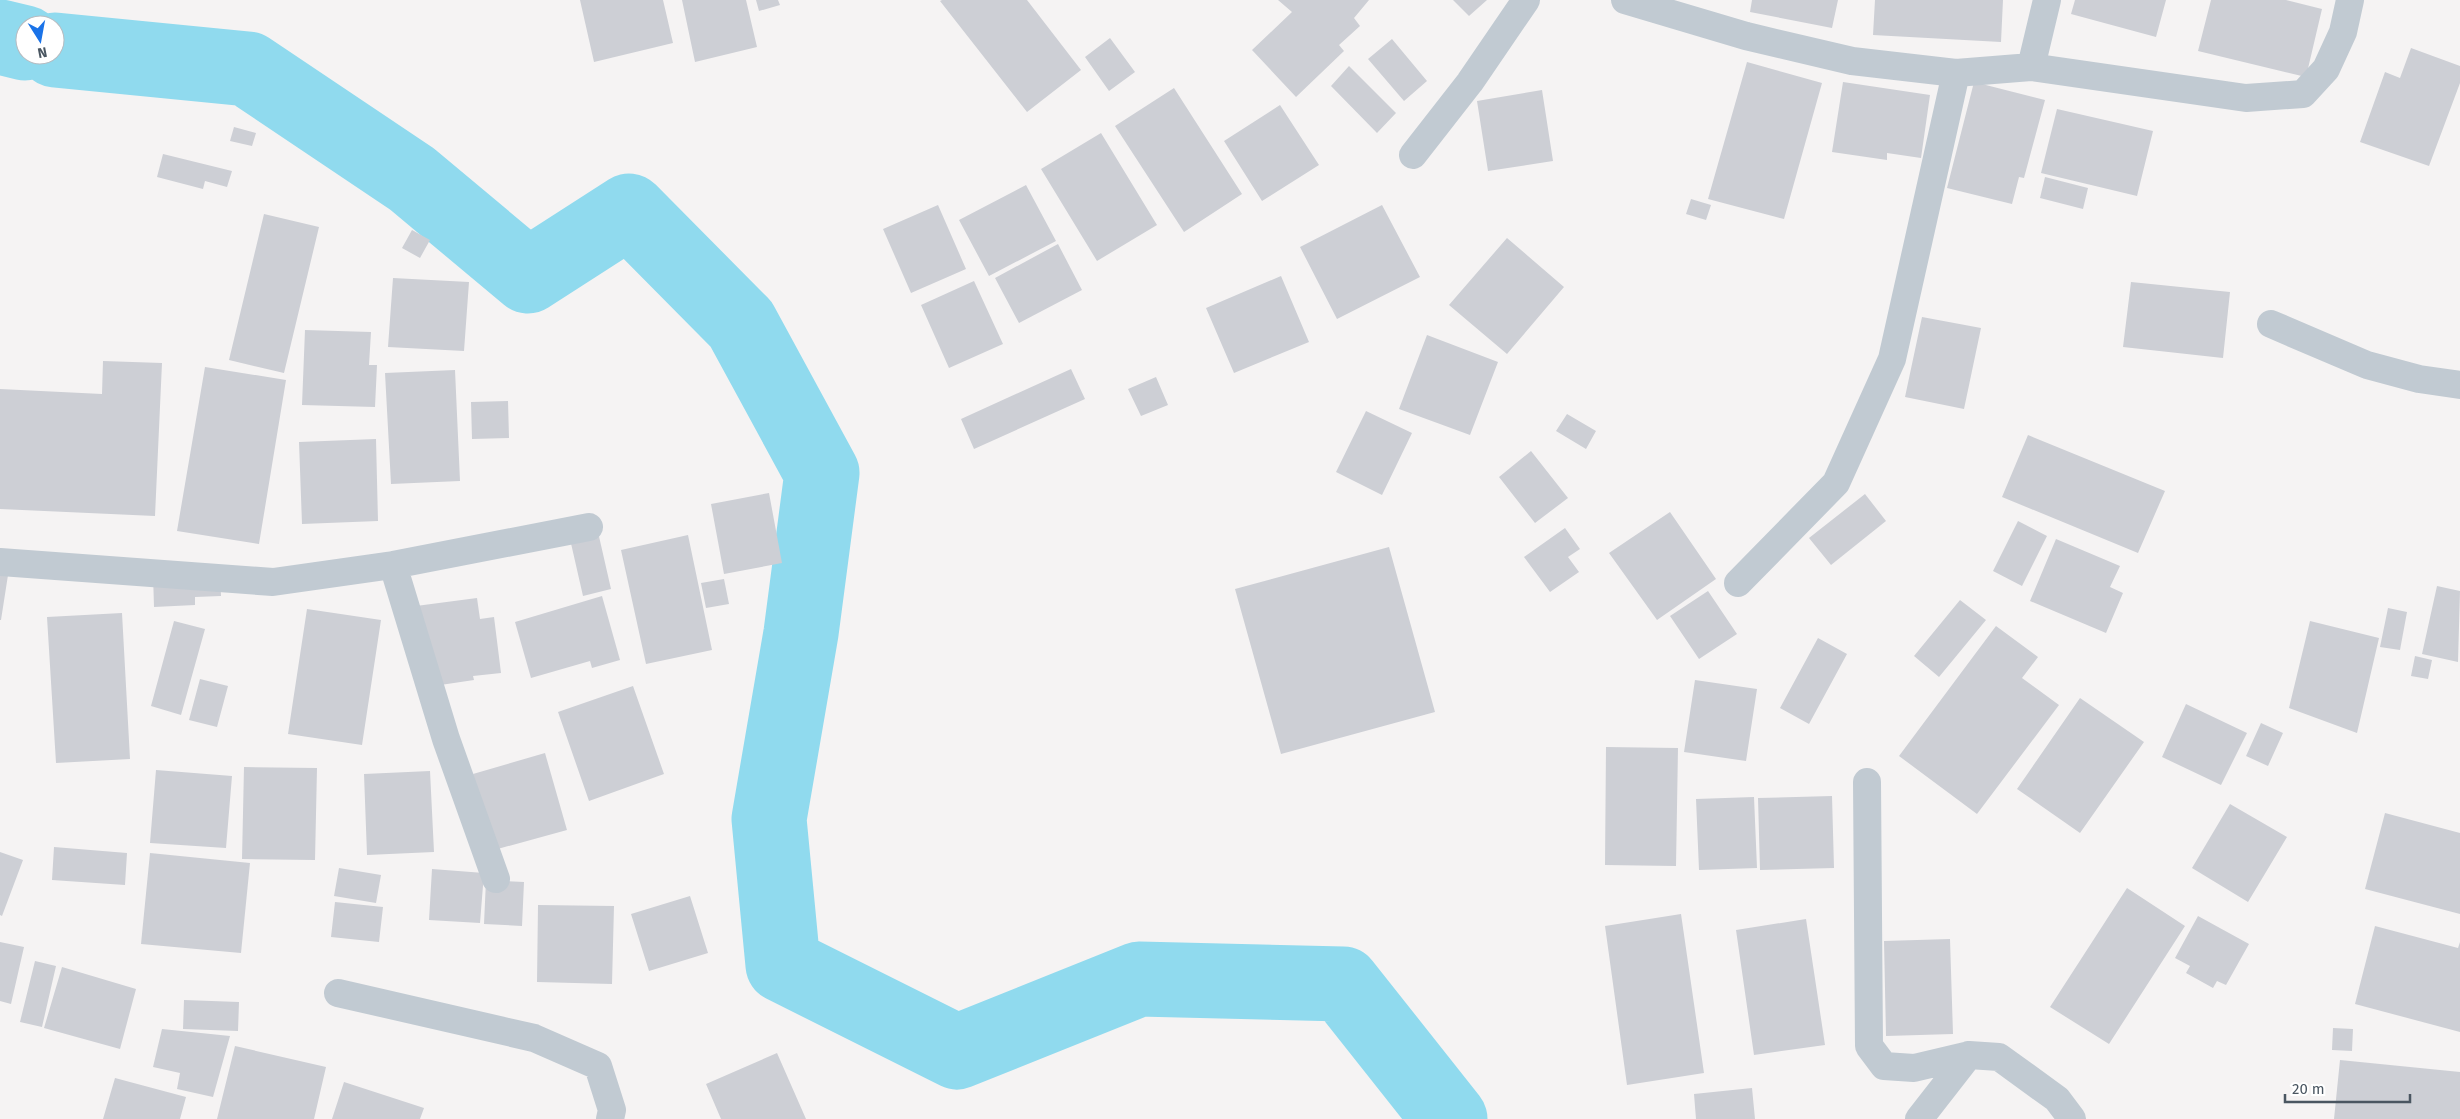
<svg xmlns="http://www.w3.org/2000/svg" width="2460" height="1119" font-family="'Fira Sans',sans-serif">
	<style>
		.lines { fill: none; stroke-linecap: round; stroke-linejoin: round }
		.river { stroke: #90daee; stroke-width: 75 }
		.building { fill: #cdcfd5 }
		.minor { stroke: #c1cad2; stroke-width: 28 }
	</style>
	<rect width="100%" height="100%" fill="#f5f3f3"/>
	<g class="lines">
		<path class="river" d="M 0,37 L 25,43
			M 55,50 L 248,69 L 412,179 L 528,276 L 629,211 L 741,324 L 822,473 L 801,633 L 769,819 L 783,965 L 957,1052 L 1139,979 L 1343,984 L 1450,1119"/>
	</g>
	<path class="building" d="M 580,0 L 663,0 L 673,43 L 594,62 Z
		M 682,0 L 746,0 L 757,47 L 695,62 Z
		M 756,0 L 778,0 L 780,5 L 759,11 Z
		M 942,0 L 1027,0 L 1081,70 L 1027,112 L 940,1 Z
		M 1278,0 L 1369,0 L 1354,18 L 1360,26 L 1339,45 L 1344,51 L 1296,97 L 1252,50 L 1292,12 Z
		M 1453,0 L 1487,0 L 1469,16 Z
		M 1752,0 L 1838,0 L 1832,28 L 1750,12 Z
		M 1875,0 L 2003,0 L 2001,42 L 1873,35 Z
		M 2075,0 L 2166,0 L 2156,37 L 2071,14 Z
		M 2211,0 L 2286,0 L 2322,9 L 2306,77 L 2198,51 Z
		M 1110,38 L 1135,72 L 1109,91 L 1085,57 Z
		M 1392,39 L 1427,81 L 1404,101 L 1368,59 Z
		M 2411,48 L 2460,66 L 2460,83 L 2429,166 L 2360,142 L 2385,72 L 2400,78 Z
		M 1747,62 L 1822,83 L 1784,219 L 1708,199 Z
		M 1349,66 L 1396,113 L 1377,133 L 1331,86 Z
		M 1843,82 L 1930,95 L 1921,158 L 1887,153 L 1887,160 L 1832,152 Z
		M 1974,82 L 2045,100 L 2024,178 L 2019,177 L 2012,204 L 1947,188 Z
		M 1174,88 L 1242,194 L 1184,232 L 1115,126 Z
		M 1542,90 L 1553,161 L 1488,171 L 1477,101 Z
		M 1280,105 L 1319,165 L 1262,201 L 1224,141 Z
		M 2057,109 L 2153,131 L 2137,196 L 2041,173 Z
		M 234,127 L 256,133 L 252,146 L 230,141 Z
		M 1101,133 L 1157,225 L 1097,261 L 1041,169 Z
		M 163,154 L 232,171 L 227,187 L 205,181 L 203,189 L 157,177 Z
		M 2045,177 L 2088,188 L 2083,209 L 2040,198 Z
		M 1026,185 L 1056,241 L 989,276 L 959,220 Z
		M 1691,199 L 1711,205 L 1706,220 L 1686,214 Z
		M 938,205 L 966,269 L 911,293 L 883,229 Z
		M 1382,205 L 1420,277 L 1337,319 L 1300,247 Z
		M 264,214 L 319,227 L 284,373 L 229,360 Z
		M 412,230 L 430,240 L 420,258 L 402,248 Z
		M 1507,238 L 1564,287 L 1507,354 L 1449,305 Z
		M 1058,244 L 1082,290 L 1019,323 L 995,278 Z
		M 1281,276 L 1309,342 L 1234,373 L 1206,308 Z
		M 393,278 L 469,282 L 464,351 L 388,347 Z
		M 974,281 L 1003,344 L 949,368 L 921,305 Z
		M 2131,282 L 2230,292 L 2223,358 L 2123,347 Z
		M 1922,317 L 1981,328 L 1964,409 L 1905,397 Z
		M 305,330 L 371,332 L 369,365 L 377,365 L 375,407 L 302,405 Z
		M 1427,335 L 1498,362 L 1470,435 L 1399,409 Z
		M 103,361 L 162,363 L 155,516 L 0,509 L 0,389 L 102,394 Z
		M 205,367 L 286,380 L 259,544 L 177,531 Z
		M 1071,369 L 1085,399 L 974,449 L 961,419 Z
		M 455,370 L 460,481 L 391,484 L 385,373 Z
		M 1156,377 L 1168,405 L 1141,416 L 1128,389 Z
		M 508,401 L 509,438 L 472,439 L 471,402 Z
		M 1366,411 L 1412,433 L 1382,495 L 1336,472 Z
		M 1567,414 L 1596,431 L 1586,449 L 1556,431 Z
		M 2028,435 L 2165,491 L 2138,553 L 2002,497 Z
		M 376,439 L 378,521 L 302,524 L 299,442 Z
		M 1531,451 L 1568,498 L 1535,523 L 1499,477 Z
		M 769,493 L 782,563 L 724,574 L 711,504 Z
		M 1865,494 L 1886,521 L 1831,565 L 1809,538 Z
		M 1670,512 L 1716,579 L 1657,620 L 1609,553 Z
		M 2018,521 L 2047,536 L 2022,586 L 1993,571 Z
		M 1565,528 L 1580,549 L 1568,557 L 1579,572 L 1550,592 L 1524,557 Z
		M 598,532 L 611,589 L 583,596 L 570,539 Z
		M 688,535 L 712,650 L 646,664 L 621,550 Z
		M 2056,539 L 2120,566 L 2110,587 L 2123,593 L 2106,633 L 2030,601 Z
		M 1389,547 L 1435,712 L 1281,754 L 1235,589 Z
		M 220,572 L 221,596 L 195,597 L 195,605 L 154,607 L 153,574 Z
		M 0,574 L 8,575 L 1,620 L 0,620 Z
		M 724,579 L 729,604 L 706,608 L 701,583 Z
		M 2437,586 L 2460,591 L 2458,662 L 2422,654 Z
		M 1708,591 L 1737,634 L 1699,659 L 1670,616 Z
		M 602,596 L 620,660 L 592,668 L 590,661 L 531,678 L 515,622 Z
		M 477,598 L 480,619 L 494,617 L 501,673 L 473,676 L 474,680 L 427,687 L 416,606 Z
		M 1960,600 L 1986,620 L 1939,677 L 1914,656 Z
		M 2388,608 L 2407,612 L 2400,650 L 2380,647 Z
		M 307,609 L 381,620 L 362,745 L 288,734 Z
		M 122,613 L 130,759 L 56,763 L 47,617 Z
		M 174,621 L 205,629 L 181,715 L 151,706 Z
		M 2310,621 L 2379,638 L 2357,733 L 2289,708 Z
		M 1996,626 L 2038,657 L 2022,678 L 2059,705 L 1977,814 L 1899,756 Z
		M 1818,638 L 1847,654 L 1809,724 L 1780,708 Z
		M 2415,656 L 2432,660 L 2428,679 L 2411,676 Z
		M 200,679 L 228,686 L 217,727 L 189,720 Z
		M 1695,680 L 1757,689 L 1746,761 L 1684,752 Z
		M 633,686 L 664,774 L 589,801 L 558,712 Z
		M 2080,698 L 2144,742 L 2080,833 L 2017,789 Z
		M 2186,704 L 2247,733 L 2221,785 L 2162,757 Z
		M 2261,723 L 2283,733 L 2268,766 L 2246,756 Z
		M 1606,747 L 1678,748 L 1676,866 L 1605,865 Z
		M 545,753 L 567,830 L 494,850 L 473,774 Z
		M 244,767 L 317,768 L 315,860 L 242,859 Z
		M 156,770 L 232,776 L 226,848 L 150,843 Z
		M 430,771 L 434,852 L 367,855 L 364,774 Z
		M 1832,796 L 1834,868 L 1760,870 L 1758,798 Z
		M 1754,797 L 1757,868 L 1699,870 L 1696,799 Z
		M 2230,804 L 2287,837 L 2248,902 L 2192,868 Z
		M 2385,813 L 2460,833 L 2460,914 L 2365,889 Z
		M 54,847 L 127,853 L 125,885 L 52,880 Z
		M 0,852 L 23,860 L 2,916 L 0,915 Z
		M 150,853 L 250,863 L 241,953 L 141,944 Z
		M 339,868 L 381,875 L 376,903 L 334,896 Z
		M 432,869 L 484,873 L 480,923 L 429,920 Z
		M 486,880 L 524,882 L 522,926 L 484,924 Z
		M 2127,888 L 2185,926 L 2109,1044 L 2050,1007 Z
		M 690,896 L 708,953 L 649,971 L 631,914 Z
		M 335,902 L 383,907 L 379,942 L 331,937 Z
		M 538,905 L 614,906 L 612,984 L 537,982 Z
		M 1681,914 L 1704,1073 L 1627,1085 L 1605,926 Z
		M 2198,916 L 2249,944 L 2226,985 L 2217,981 L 2213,988 L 2186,973 L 2190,966 L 2175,958 Z
		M 1806,919 L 1825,1045 L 1754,1055 L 1736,930 Z
		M 2375,926 L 2458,948 L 2460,942 L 2460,1032 L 2355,1004 Z
		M 1950,939 L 1953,1034 L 1886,1036 L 1884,941 Z
		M 0,942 L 24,947 L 11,1004 L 0,1001 Z
		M 35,961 L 56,966 L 42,1027 L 20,1022 Z
		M 62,967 L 136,989 L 120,1049 L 44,1028 Z
		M 184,1000 L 239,1002 L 238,1031 L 183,1029 Z
		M 2333,1028 L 2353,1029 L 2352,1051 L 2332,1050 Z
		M 162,1029 L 230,1036 L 213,1097 L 177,1089 L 180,1073 L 153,1067 Z
		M 235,1046 L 326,1067 L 314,1119 L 217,1119 Z
		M 777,1053 L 806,1119 L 721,1119 L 706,1084 Z
		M 2340,1060 L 2460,1072 L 2460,1119 L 2334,1119 Z
		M 115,1078 L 186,1097 L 180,1119 L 103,1119 Z
		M 344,1082 L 424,1108 L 420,1119 L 332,1119 Z
		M 1752,1088 L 1755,1119 L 1696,1119 L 1694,1094 Z"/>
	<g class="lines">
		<path class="minor" d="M 1625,0 L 1746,36 L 1852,61 L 1956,73
			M 2031,67 L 2246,98 L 2303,94 L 2326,69 L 2343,32 L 2350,0
			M 1413,155 L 1470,82 L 1526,0
			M 2271,324 L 2367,365 L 2419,379 L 2460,385
			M 0,562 L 273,582 L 393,565 L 589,527
			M 393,565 L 446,739 L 496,879
			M 1738,583 L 1836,483 L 1892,359 L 1956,73 L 2031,67 L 2047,0
			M 1867,782 L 1869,1046 L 1884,1066 L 1914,1068 L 1969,1055 L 1999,1057 L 2057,1099 L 2072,1119
			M 338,993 L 534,1038 L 598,1066 L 612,1110 L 610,1119
			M 1919,1119 L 1969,1055"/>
	</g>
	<g transform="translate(40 40) rotate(169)"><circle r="24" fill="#ffffff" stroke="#b7bbc0"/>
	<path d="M0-4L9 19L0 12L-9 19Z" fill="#1a73e8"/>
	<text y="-8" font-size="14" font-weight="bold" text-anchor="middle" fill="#4a5661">N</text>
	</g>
	<path d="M2285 1094v8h125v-8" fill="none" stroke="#4a5661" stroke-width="2.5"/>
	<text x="2292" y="1094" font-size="15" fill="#4a5661" stroke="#ffffff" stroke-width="4" paint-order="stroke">20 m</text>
</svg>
